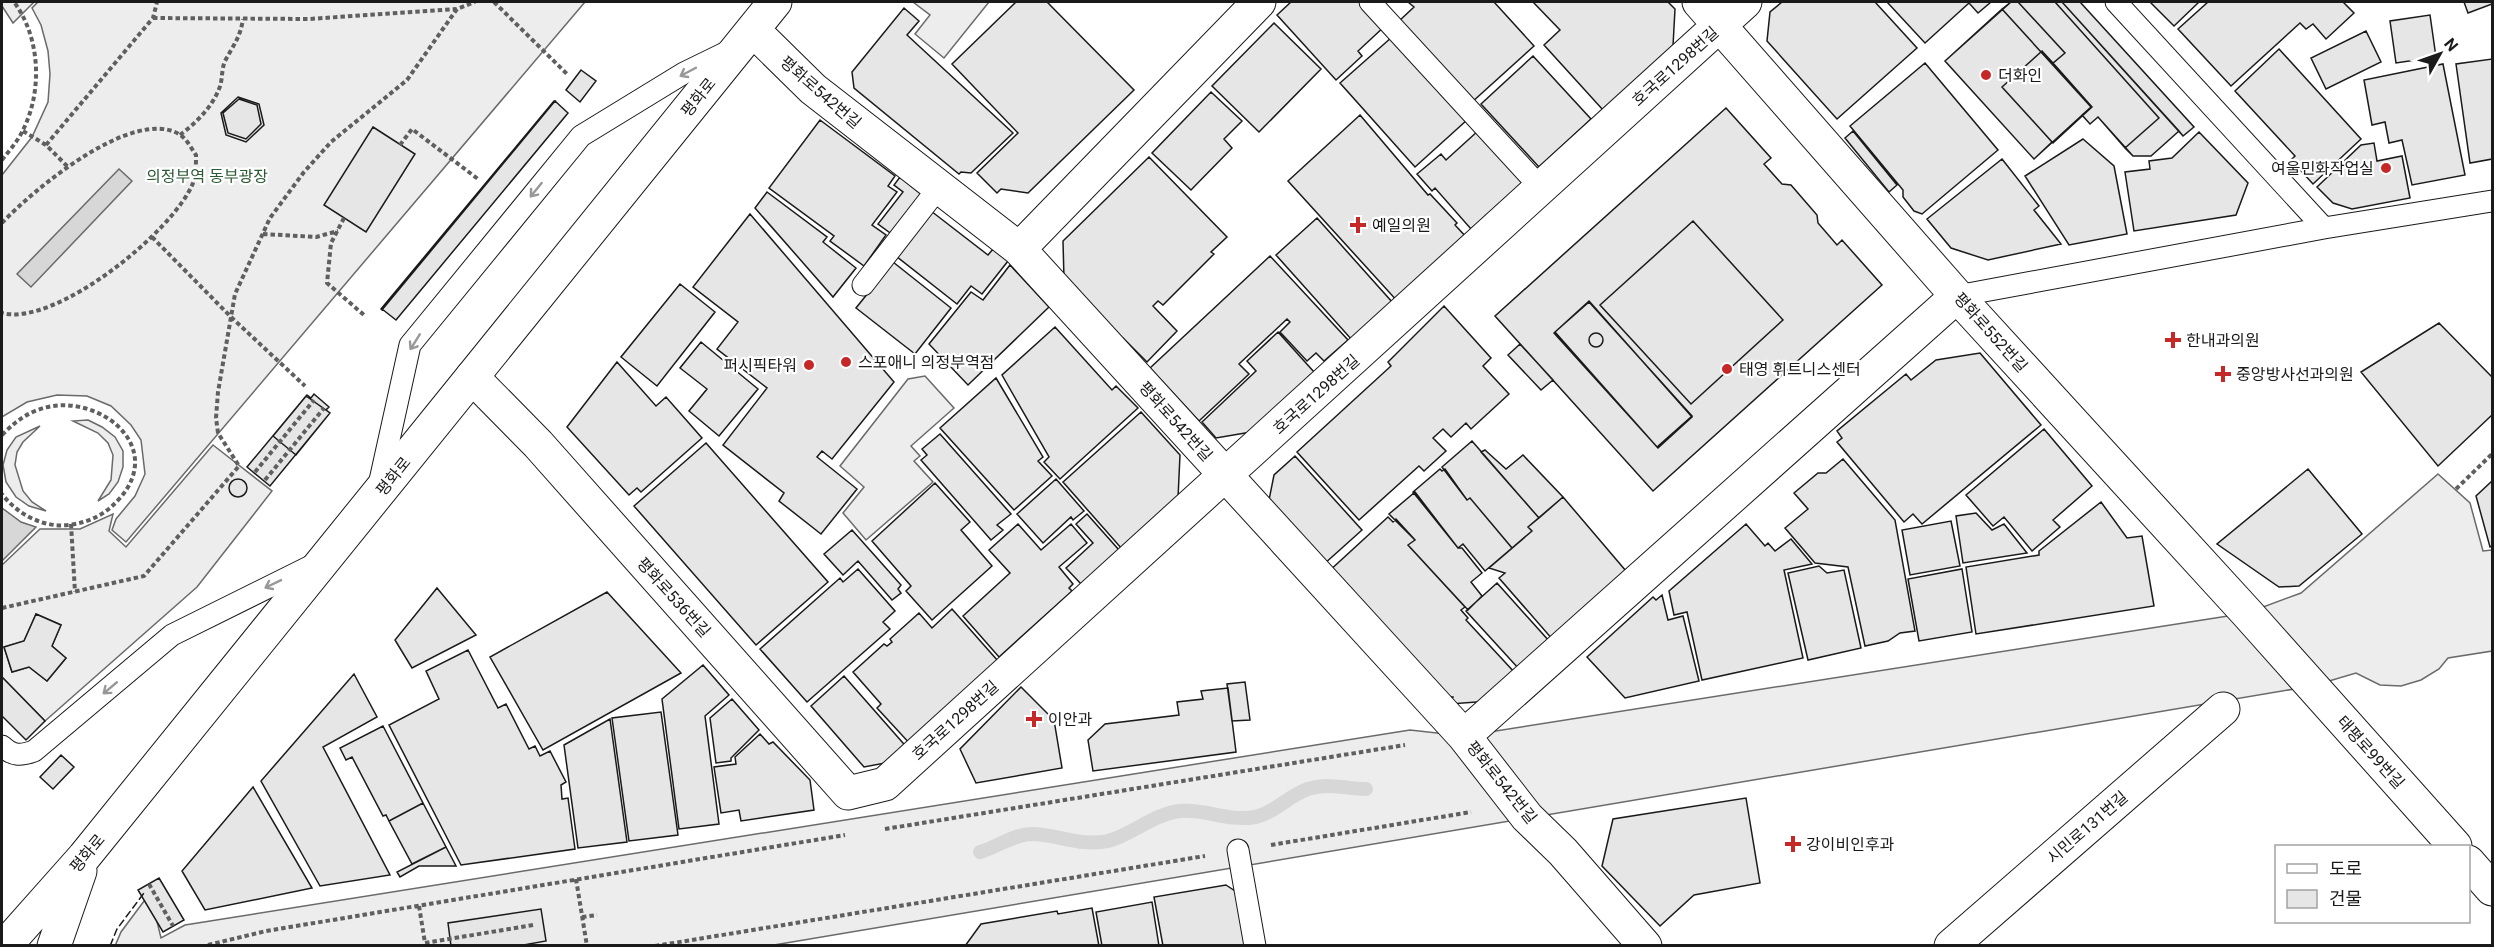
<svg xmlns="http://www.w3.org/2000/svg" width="2494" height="947" font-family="Roboto,'Noto Sans KR',sans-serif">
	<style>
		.built { fill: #ededed; stroke: #6a6a6a; stroke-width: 1.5; fill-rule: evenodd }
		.water { fill: #d7d7d7; stroke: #6a6a6a; stroke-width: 1.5 }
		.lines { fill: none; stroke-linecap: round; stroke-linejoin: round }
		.stream { stroke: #d7d7d7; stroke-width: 14 }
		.building { fill: #e6e6e6; stroke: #1a1a1a; stroke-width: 1.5 }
		.service-casing { stroke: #1a1a1a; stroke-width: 23 }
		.minor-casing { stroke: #1a1a1a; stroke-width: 35 }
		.secondary-casing { stroke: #1a1a1a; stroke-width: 35 }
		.path { stroke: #5f5f5f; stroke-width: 4; stroke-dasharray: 4.5 3; stroke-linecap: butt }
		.service { stroke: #fff; stroke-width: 21 }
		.minor { stroke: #fff; stroke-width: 33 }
		.secondary { stroke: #fff; stroke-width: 33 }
		.fence { stroke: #1a1a1a; stroke-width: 1.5; stroke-dasharray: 8 3; stroke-linecap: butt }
		.oneway { stroke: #989898 }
		.poi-dot { fill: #c62828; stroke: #fff; stroke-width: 2 }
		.labels { text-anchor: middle; stroke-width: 4.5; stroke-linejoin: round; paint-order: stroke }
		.street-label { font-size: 16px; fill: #1a1a1a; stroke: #fff }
		.poi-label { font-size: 16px; fill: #1a1a1a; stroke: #fff; text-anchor: start }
		.park-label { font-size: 16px; fill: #2b5a34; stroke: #fff }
	</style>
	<rect width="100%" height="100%" fill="#fff"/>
	<path class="built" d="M 2,2 L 34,2 L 13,23 L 2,6 Z
		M 38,2 L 585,2 L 126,542 L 112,530 L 116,519 L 135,496 L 145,474 L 141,440 L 131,425 L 111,406 L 87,396 L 57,395 L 27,402 L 2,417 L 2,175 L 32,137 L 48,102 L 50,74 L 48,51 L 41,25 L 32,8 Z
		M 913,2 L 989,2 L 944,58 L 915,34 L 930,15 Z
		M 925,376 L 954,408 L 911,446 L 920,456 L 914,461 L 933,482 L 866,540 L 843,513 L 864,487 L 840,466 L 908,379 Z
		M 88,420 L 102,427 L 115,437 L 123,451 L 123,467 L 118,482 L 109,494 L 98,501 L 111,480 L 113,455 L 108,443 L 98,433 L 73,421 Z
		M 40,426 L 23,442 L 17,452 L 15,465 L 23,491 L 32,502 L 46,511 L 29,506 L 16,497 L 6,482 L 3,465 L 7,450 L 16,437 Z
		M 213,445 L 272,491 L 197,587 L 45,721 L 2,677 L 2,565 L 40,529 L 80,529 L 113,514 L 109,531 L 126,547 ZM 36,614 L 61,625 L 52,646 L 66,658 L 47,681 L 29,667 L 12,672 L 4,647 L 24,641 Z
		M 2438,474 L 2470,503 L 2483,551 L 2492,550 L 2492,651 L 2448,658 L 2439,669 L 2421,680 L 2401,686 L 2380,685 L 2356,673 L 2312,686 L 774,945 L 115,946 L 121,932 L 150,893 L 161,938 L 185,925 L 1410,730 L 1464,736 L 2247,613 L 2301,593 Z"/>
	<path class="water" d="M 119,169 L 132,181 L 31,287 L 17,274 Z
		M 2,508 L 21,522 L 36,527 L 2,561 Z"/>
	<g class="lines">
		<path class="stream" d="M 980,852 C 997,847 1012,835 1031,834 C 1057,834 1081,847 1108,841 C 1133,834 1152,815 1179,811 C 1205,808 1227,822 1255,817 C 1275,813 1289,795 1308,789 C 1328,782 1346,789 1366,789"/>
	</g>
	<path class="building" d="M 1016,2 L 1047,2 L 1134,90 L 1028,193 L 1001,189 L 997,193 L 977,173 L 1018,133 L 952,64 Z
		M 1291,2 L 1363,2 L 1386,25 L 1358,51 L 1362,56 L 1336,80 L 1277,15 Z
		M 1408,2 L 1494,2 L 1534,46 L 1471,103 L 1398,22 L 1414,7 Z
		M 1533,2 L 1668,2 L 1675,9 L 1673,46 L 1603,110 L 1544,45 L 1560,30 Z
		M 1782,2 L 1875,2 L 1917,48 L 1837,119 L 1767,41 L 1770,12 Z
		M 1887,2 L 1991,2 L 1978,13 L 1969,3 L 1925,43 Z
		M 2011,2 L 2018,2 L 2065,53 L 2053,63 L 2042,51 L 2002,87 L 2052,142 L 2034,159 L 1945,61 Z
		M 2011,2 L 2018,2 L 2065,53 L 2052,64 L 2002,9 Z
		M 2018,2 L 2062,2 L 2179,131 L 2151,156 L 2133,156 L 2098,117 L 2090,124 L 2082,115 L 2091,107 L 2052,64 L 2065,53 Z
		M 2018,2 L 2055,2 L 2159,118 L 2125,148 L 2098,117 L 2090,124 L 2082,115 L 2091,107 L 2052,64 L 2065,53 Z
		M 2055,2 L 2080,2 L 2194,127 L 2183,136 L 2179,131 L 2151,156 L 2133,156 L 2125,148 L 2159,118 Z
		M 2062,2 L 2080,2 L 2194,127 L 2183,136 Z
		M 2150,2 L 2199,2 L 2174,26 Z
		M 2208,2 L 2343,2 L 2354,13 L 2326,39 L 2313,24 L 2306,29 L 2300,23 L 2231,86 L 2178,29 Z
		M 2464,2 L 2492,2 L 2492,4 L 2468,13 Z
		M 904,8 L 919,21 L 907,35 L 1013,133 L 971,173 L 961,172 L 959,174 L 854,88 L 852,72 Z
		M 2002,9 L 2091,107 L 2034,159 L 1945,61 Z
		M 2430,15 L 2436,57 L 2396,63 L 2390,21 Z
		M 1274,23 L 1321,69 L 1259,132 L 1212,86 Z
		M 2366,31 L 2381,62 L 2326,89 L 2311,58 Z
		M 1392,37 L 1467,120 L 1415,167 L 1340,83 Z
		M 2279,49 L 2361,139 L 2313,184 L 2291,160 L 2295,156 L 2235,91 Z
		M 2042,51 L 2092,107 L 2053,143 L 2002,87 Z
		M 1533,56 L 1591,119 L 1539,167 L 1481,104 Z
		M 2492,59 L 2492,159 L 2470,163 L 2456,64 Z
		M 1925,63 L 1998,150 L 1922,214 L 1914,211 L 1903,197 L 1903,190 L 1850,126 Z
		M 2053,63 L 2092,107 L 2053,143 L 2091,107 Z
		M 2443,64 L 2465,175 L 2412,185 L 2402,140 L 2389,143 L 2385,122 L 2372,125 L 2364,80 Z
		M 581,70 L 596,81 L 580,102 L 566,90 Z
		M 1211,92 L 1242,121 L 1224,139 L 1232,148 L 1191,190 L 1152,153 Z
		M 238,97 L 259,104 L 264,125 L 246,142 L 226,135 L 221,113 Z
		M 239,99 L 257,105 L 261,124 L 246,139 L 228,133 L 223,113 Z
		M 554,101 L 555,101 L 382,310 L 381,309 Z
		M 555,101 L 568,113 L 396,320 L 382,309 Z
		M 1726,108 L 1771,158 L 1764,164 L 1782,184 L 1791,185 L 1817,215 L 1818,223 L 1837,245 L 1842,240 L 1882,285 L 1653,491 L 1495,316 Z
		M 1360,115 L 1428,195 L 1430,194 L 1457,223 L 1455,225 L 1468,239 L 1399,303 L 1288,181 Z
		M 820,120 L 895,176 L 888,186 L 897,192 L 872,225 L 886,235 L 864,266 L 830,241 L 834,236 L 769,188 Z
		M 373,127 L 415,154 L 366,232 L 324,205 Z
		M 1479,130 L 1524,181 L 1471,229 L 1435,188 L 1432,191 L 1417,174 L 1441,154 L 1446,160 Z
		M 1853,131 L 1897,185 L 1889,192 L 1845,138 Z
		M 2199,132 L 2248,183 L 2236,215 L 2134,231 L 2125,172 L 2150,169 L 2149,161 L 2172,158 Z
		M 2083,139 L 2114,166 L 2127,234 L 2069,245 L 2025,176 Z
		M 2374,143 L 2377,161 L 2402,156 L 2410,198 L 2352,209 L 2333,203 L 2317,187 L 2361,145 Z
		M 1149,157 L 1227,237 L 1211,252 L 1214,254 L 1163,305 L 1158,301 L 1153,306 L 1177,331 L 1147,362 L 1123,338 L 1119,342 L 1064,279 L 1063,241 Z
		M 2002,159 L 2039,206 L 2034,210 L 2061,244 L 1988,260 L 1951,248 L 1927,219 Z
		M 900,177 L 922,195 L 893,235 L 878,224 L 903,192 L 894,185 Z
		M 767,192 L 827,237 L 823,242 L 856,268 L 833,297 L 755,208 Z
		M 931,211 L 988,255 L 993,249 L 1008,261 L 982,294 L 971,286 L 957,304 L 896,256 Z
		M 750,214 L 894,382 L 832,459 L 822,451 L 817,457 L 857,489 L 821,534 L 779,501 L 784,493 L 723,445 L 767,388 L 717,349 L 738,322 L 693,287 Z
		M 1317,218 L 1393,303 L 1352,340 L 1276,255 Z
		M 1693,221 L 1783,320 L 1691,404 L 1600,305 Z
		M 1693,221 L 1783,320 L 1691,404 L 1600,305 Z
		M 1270,256 L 1348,340 L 1324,361 L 1316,353 L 1307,361 L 1280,332 L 1290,322 L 1287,319 L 1239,364 L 1249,374 L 1199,421 L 1150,368 Z
		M 893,262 L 951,308 L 915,354 L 856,308 Z
		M 1010,265 L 1049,307 L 968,385 L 929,344 L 971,292 L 983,300 Z
		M 680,284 L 715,312 L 657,386 L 621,357 Z
		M 1589,301 L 1692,417 L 1658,448 L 1554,333 Z
		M 1589,302 L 1692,416 L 1657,447 L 1555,332 Z
		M 1444,306 L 1491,358 L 1483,366 L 1509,394 L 1471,429 L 1466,423 L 1451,437 L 1443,429 L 1433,438 L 1446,451 L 1424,471 L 1419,466 L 1359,520 L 1297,452 L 1391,366 L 1388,362 Z
		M 2439,323 L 2492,377 L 2492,415 L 2438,466 L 2361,372 Z
		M 1055,327 L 1112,390 L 1116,386 L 1138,408 L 1060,479 L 1044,462 L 1049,457 L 1002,375 Z
		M 1278,332 L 1314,372 L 1308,377 L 1313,382 L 1251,432 L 1216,438 L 1202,422 L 1256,371 L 1247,361 Z
		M1589 340a7 7 0 1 1 14 0a7 7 0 1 1-14 0Z
		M 701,342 L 758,389 L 719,436 L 689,411 L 707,389 L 680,368 Z
		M 1520,344 L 1553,380 L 1541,390 L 1508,355 Z
		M 1980,353 L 2041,425 L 1922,524 L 1913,514 L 1904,522 L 1837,442 L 1842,438 L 1837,431 L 1906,374 L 1911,380 L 1936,360 Z
		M 617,362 L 656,406 L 666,397 L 702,438 L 641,492 L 637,488 L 629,495 L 567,427 Z
		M 996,378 L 1043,457 L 1038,461 L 1052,476 L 1014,510 L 940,428 Z
		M 314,394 L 329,407 L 326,410 L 330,413 L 296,455 L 273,436 L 307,395 L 311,398 Z
		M 306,396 L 330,413 L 270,486 L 247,467 Z
		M 1141,412 L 1180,455 L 1178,498 L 1122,549 L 1063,482 Z
		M 2044,429 L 2092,486 L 2053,520 L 2060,527 L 2032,551 L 2004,517 L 1993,526 L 1966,495 Z
		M 940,434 L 1011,514 L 997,525 L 1003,530 L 991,540 L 921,460 L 927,455 L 922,449 Z
		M 1472,441 L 1539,518 L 1528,527 L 1532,531 L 1512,548 L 1470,498 L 1467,500 L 1442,467 Z
		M 706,443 L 828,582 L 756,645 L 634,506 Z
		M 1485,450 L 1506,469 L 1523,455 L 1563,497 L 1539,518 L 1481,452 Z
		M 1295,456 L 1362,530 L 1323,565 L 1268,505 L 1274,475 Z
		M 1843,459 L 1895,520 L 1915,631 L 1900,633 L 1888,641 L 1865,646 L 1848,567 L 1815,563 L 1785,528 L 1808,509 L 1794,493 L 1818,473 L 1826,473 Z
		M 1440,469 L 1442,471 L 1445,469 L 1467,500 L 1470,498 L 1512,548 L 1485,571 L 1463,544 L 1458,548 L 1413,492 Z
		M 2308,469 L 2362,534 L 2299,586 L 2279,587 L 2217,544 Z
		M229 488a9 9 0 1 1 18 0a9 9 0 1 1-18 0Z
		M 1056,479 L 1084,511 L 1073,520 L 1071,517 L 1043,543 L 1017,514 Z
		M 2492,481 L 2492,546 L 2490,547 L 2476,496 Z
		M 935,483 L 970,522 L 961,530 L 992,566 L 932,620 L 906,591 L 911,586 L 872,541 Z
		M 1415,492 L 1458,548 L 1462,548 L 1482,573 L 1471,582 L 1482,596 L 1468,610 L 1408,545 L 1415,540 L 1389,514 Z
		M 1563,497 L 1626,571 L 1553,640 L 1499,578 L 1505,573 L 1489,568 L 1532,531 L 1528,527 Z
		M 2101,502 L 2127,538 L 2142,536 L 2154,606 L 1976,634 L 1966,567 L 2039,555 L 2039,551 Z
		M 1976,513 L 1992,530 L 2004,524 L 2027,553 L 1963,563 L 1956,516 Z
		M 1087,514 L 1119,550 L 1081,584 L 1066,568 L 1093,543 L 1076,524 Z
		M 1388,517 L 1393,522 L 1396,519 L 1415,540 L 1408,545 L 1465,607 L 1461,610 L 1468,618 L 1466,620 L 1516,674 L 1490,701 L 1450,704 L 1453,697 L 1446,696 L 1327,573 Z
		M 1951,521 L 1960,566 L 1910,575 L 1902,530 Z
		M 1018,524 L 1041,550 L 1071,524 L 1087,543 L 1059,567 L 1073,584 L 1069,588 L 1072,591 L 999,657 L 963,616 L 1010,573 L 989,550 Z
		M 1746,524 L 1765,546 L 1768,543 L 1775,551 L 1791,539 L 1812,564 L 1784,570 L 1803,658 L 1702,680 L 1687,612 L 1674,615 L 1669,591 Z
		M 852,530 L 901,585 L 898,589 L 901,593 L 892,600 L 858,561 L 843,575 L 824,554 Z
		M 1819,566 L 1827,573 L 1844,570 L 1861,648 L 1808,660 L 1788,573 Z
		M 858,569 L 895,611 L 883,622 L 890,629 L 807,702 L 760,649 L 840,578 L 843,582 Z
		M 1962,569 L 1972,632 L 1919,641 L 1908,579 Z
		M 1497,583 L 1550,642 L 1519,669 L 1466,611 Z
		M 437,588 L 476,635 L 412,668 L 395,640 Z
		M 607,592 L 681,673 L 543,750 L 490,657 Z
		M 1662,595 L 1668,620 L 1683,616 L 1699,681 L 1625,698 L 1587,657 L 1653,597 L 1656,600 Z
		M 952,609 L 998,661 L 912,746 L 877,708 L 881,704 L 853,672 L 884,644 L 887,646 L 892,642 L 890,639 L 919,613 L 932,628 Z
		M 36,614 L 61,625 L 52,646 L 66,658 L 47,681 L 29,667 L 12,672 L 4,647 L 24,641 Z
		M 468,650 L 498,708 L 506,704 L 529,749 L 535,746 L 540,756 L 550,751 L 566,782 L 561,785 L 562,799 L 568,798 L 575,849 L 461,865 L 389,725 L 439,699 L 426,671 Z
		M 703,665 L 729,695 L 705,716 L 719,824 L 679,829 L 662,699 Z
		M 354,674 L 377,717 L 323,747 L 390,875 L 320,886 L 261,781 Z
		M 844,676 L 910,751 L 901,760 L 864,767 L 811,706 Z
		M 2,677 L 45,721 L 26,740 L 2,716 Z
		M 1245,682 L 1250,720 L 1232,721 L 1227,684 Z
		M 1021,687 L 1054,720 L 1062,768 L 976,783 L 960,749 Z
		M 1228,688 L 1236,752 L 1093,771 L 1088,740 L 1105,724 L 1179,715 L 1177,702 L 1203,699 L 1201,691 Z
		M 732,699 L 759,730 L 731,758 L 731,761 L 716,763 L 710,718 Z
		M 661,712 L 678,835 L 629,841 L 612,718 Z
		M 610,719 L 627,842 L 578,848 L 564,745 Z
		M 383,726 L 423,803 L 389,821 L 386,815 L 383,816 L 352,757 L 346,760 L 340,748 Z
		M 760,734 L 769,744 L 773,742 L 810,780 L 814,810 L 741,821 L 739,810 L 721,813 L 714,767 L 736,764 L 735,757 Z
		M 61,755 L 74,767 L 53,789 L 40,777 Z
		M 253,787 L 312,888 L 205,910 L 182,871 Z
		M 1746,798 L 1760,883 L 1694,895 L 1660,926 L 1602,866 L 1613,819 Z
		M 423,803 L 446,847 L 412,864 L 389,821 Z
		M 446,847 L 456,866 L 419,866 L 400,877 L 397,872 Z
		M 159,878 L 184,920 L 163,932 L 138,890 Z
		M 1226,885 L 1238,893 L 1247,946 L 1163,946 L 1154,897 Z
		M 1152,902 L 1159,946 L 1102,946 L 1096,912 Z
		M 1092,908 L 1099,946 L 965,946 L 981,924 L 1057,911 L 1058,914 Z
		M 541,909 L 546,941 L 518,946 L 451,946 L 448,923 Z"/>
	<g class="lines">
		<g class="service-casing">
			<path id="service" d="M 1370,2 L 1541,188
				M 2116,2 L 2324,228 L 2492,201
				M 863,285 L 939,187
				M 1957,296 L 2324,228
				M 379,485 L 410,345 L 581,136 L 684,73 L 729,51
				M 2,746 C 13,756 20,756 34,751 L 172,635 L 315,564
				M 1238,850 L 1255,946"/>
		</g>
		<g class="minor-casing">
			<path id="minor" d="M 1699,2 L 1957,296 L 2247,613 L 2455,846
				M 753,30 L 813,89 L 1019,249 L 1464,736 L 1527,817 L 1563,852 L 1645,946
				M 1019,249 L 1259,2
				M 472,377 L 538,444 L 848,793 L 885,784 L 1745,2
				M 1464,736 L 1957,296
				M 2468,862 L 2492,889
				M 1951,946 L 2223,709"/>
		</g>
		<g class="secondary-casing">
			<path id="secondary" d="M 5,946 L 84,857 L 775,2
				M 54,946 L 80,871"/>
		</g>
		<path class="path" d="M 494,2 L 567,74
			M 153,18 L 309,19 L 456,9
			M 23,131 L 46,145 L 69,168
			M 180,135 C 196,123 212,107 219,89 C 223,80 221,70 225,61 C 234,44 240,38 243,19
			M 46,145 L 153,18 L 157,2
			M 400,145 L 412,129 L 478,179
			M 2,160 C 9,151 18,141 23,130 C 43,90 40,37 14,2
			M 344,218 L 331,243 L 327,283 L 364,315
			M 2,223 C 33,190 132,107 179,134 C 187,139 191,148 196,155 C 196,164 196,174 193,183 C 174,231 56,327 2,313
			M 263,234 L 316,237 L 338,231
			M 152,237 L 231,317 L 305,386
			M 2,435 C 12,425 21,417 35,411 C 91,387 168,443 120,498 C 106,514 91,522 69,525 C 43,528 17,514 2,494
			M 255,472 L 314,400
			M 265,480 L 324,408
			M 2456,489 L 2492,454
			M 71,524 L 75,592
			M 2,608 L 144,576 L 239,466 L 218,433 L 216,418 L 218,392 L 235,294 L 270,218 L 304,172 L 331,142 L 407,80 L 457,9 L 475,2
			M 885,829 L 1405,745
			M 1271,845 L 1471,812
			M 576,879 L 587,946
			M 149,884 L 173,926
			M 419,906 L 425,943 L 533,925
			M 582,917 L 597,915
			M 208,945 L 266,931 L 845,835
			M 655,946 L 1205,856"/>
		<use href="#service" class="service"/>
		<use href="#minor" class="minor"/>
		<use href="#secondary" class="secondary"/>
		<path class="fence" d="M 110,946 L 117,929 L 144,893"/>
	</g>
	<defs><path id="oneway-shaft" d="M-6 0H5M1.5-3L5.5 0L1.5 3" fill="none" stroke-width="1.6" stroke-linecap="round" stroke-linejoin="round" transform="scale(1.5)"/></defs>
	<g class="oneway">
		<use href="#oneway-shaft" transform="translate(688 72) rotate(152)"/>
		<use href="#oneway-shaft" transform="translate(536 190) rotate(129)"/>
		<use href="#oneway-shaft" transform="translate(415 342) rotate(122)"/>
		<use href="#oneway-shaft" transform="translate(273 584) rotate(154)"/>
		<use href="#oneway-shaft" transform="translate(110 688) rotate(140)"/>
	</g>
	<g class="poi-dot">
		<circle cx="1986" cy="75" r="6"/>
		<circle cx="2386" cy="168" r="6"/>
		<path d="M1355 216h6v6h6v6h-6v6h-6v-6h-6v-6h6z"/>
		<path d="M2170 331h6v6h6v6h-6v6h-6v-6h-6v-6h6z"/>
		<circle cx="846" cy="362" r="6"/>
		<circle cx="809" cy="365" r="6"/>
		<circle cx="1727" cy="369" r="6"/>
		<path d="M2220 365h6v6h6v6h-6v6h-6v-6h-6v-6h6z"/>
		<path d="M1031 710h6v6h6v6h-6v6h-6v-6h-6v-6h6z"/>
		<path d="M1790 835h6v6h6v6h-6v6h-6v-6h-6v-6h6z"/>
	</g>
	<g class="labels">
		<g class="street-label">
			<text transform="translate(1675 66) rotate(-42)" y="6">호국로1298번길</text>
			<text transform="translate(821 92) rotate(41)" y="6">평화로542번길</text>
			<text transform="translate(698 97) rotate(-51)" y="6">평화로</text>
			<text transform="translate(1991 332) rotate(48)" y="6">평화로552번길</text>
			<text transform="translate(1316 394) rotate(-42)" y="6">호국로1298번길</text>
			<text transform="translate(1176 421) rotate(48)" y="6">평화로542번길</text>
			<text transform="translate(393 476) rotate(-51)" y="6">평화로</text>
			<text transform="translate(674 597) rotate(48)" y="6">평화로536번길</text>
			<text transform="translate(955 720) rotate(-42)" y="6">호국로1298번길</text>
			<text transform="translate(2371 752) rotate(48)" y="6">태평로99번길</text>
			<text transform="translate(1502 782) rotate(51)" y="6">평화로542번길</text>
			<text transform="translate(2087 827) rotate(-41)" y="6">시민로131번길</text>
			<text transform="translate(87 853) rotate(-50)" y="6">평화로</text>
		</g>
		<g class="poi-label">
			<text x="1998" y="81">더화인</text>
			<text x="2374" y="174" text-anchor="end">여울민화작업실</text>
			<text x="1372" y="231">예일의원</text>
			<text x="2186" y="346">한내과의원</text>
			<text x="858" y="368">스포애니 의정부역점</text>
			<text x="797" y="371" text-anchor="end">퍼시픽타워</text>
			<text x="1739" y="375">태영 휘트니스센터</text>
			<text x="2236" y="380">중앙방사선과의원</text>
			<text x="1048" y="725">이안과</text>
			<text x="1806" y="850">강이비인후과</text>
		</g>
		<g class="park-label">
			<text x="207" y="182">의정부역 동부광장</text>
		</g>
	</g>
	<rect width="2494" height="947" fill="none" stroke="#1a1a1a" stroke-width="6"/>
	<rect x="2275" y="845" width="195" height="78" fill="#ffffff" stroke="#a3a3a3" stroke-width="1.5"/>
	<rect x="2287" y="864" width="30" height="9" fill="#ffffff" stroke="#a3a3a3" stroke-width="1.5"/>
	<text x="2329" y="875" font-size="18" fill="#1a1a1a">도로</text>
	<rect x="2287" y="890" width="30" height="18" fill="#e6e6e6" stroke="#a3a3a3" stroke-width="1.5"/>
	<text x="2329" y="905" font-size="18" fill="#1a1a1a">건물</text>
	<g transform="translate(2440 54) rotate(50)" stroke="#ffffff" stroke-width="4.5" paint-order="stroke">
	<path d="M0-4.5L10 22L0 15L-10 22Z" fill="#1a1a1a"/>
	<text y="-9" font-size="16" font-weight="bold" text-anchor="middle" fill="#1a1a1a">N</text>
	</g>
</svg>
